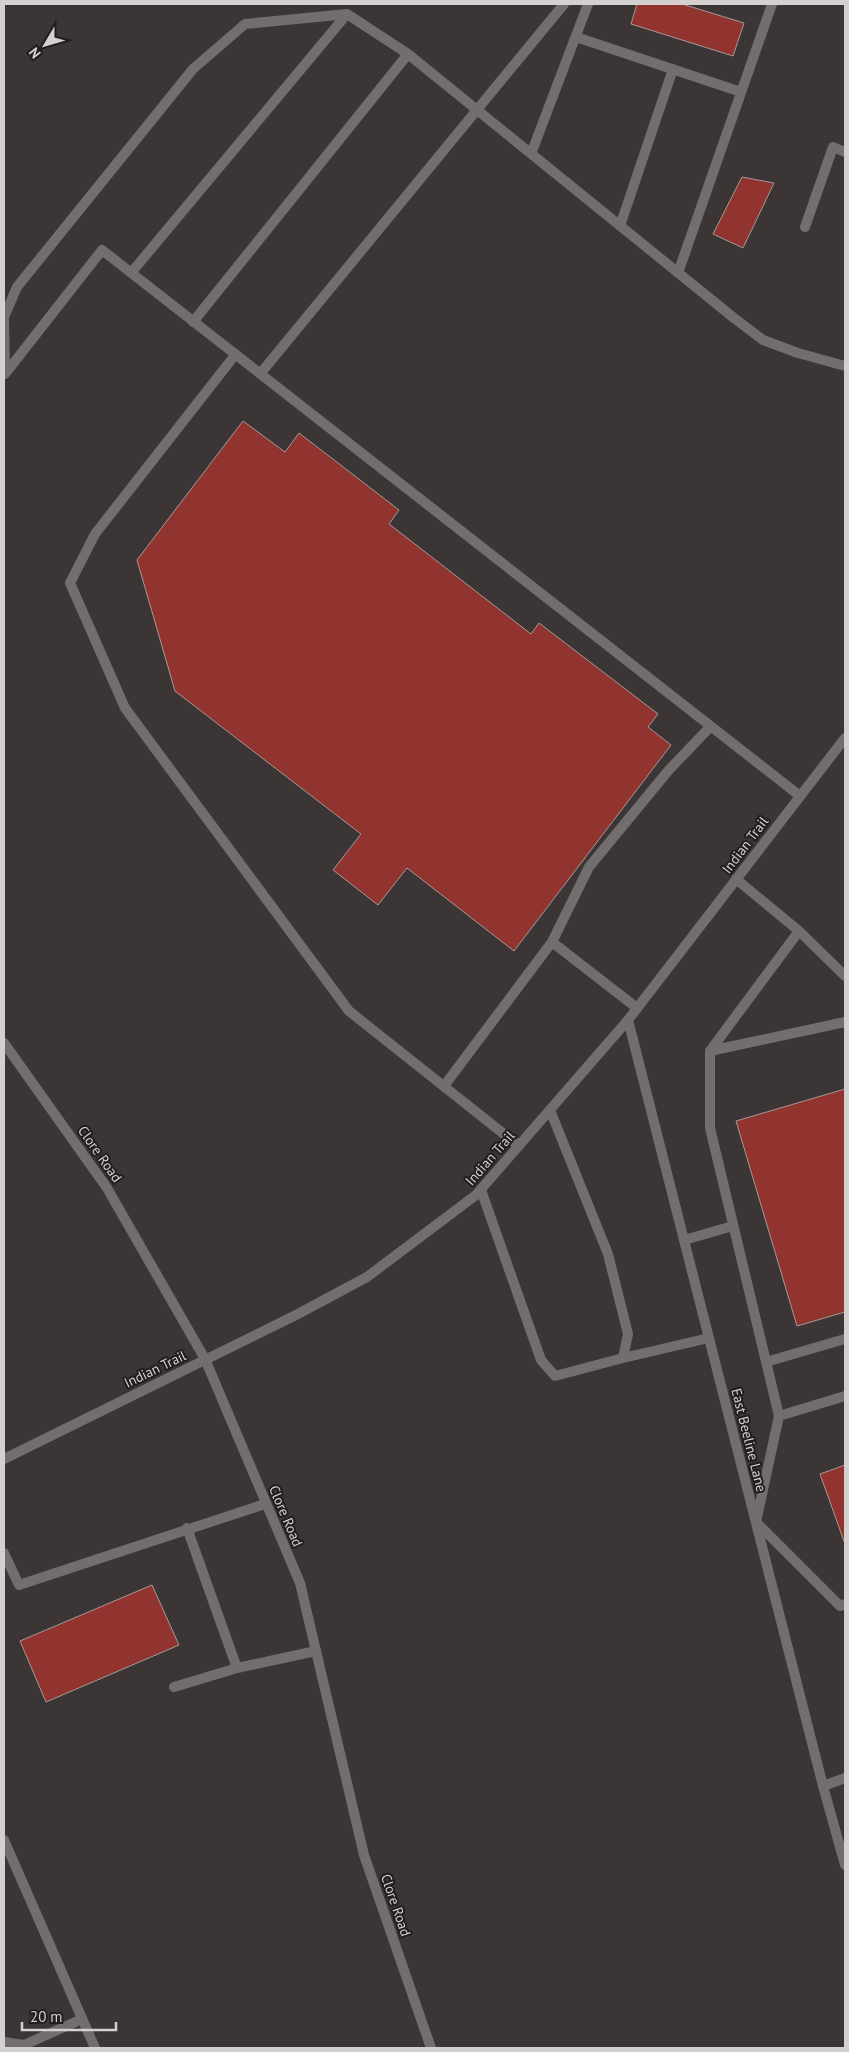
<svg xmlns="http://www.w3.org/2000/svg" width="849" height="2052" font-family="'PT Sans',sans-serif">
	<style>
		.building { fill: #91332e; stroke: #a39b9a }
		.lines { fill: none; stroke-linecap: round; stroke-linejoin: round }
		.service { stroke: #726e6e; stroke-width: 10 }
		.minor { stroke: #726e6e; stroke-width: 10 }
		.tertiary { stroke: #726e6e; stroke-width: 10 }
		.labels { text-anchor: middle; stroke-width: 4; stroke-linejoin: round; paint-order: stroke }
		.street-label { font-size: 14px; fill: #d4d0d0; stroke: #211e1d }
	</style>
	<rect width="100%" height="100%" fill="#3c3535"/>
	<path class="building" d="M 637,4 L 682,4 L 744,23 L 733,56 L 631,24 Z
		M 742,177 L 774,183 L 743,248 L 713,234 Z
		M 243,421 L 285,452 L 299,433 L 399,510 L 389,524 L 531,634 L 539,623 L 658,714 L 648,727 L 671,745 L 514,951 L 407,868 L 378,905 L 333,870 L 361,834 L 175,691 L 137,560 Z
		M 845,1089 L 845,1312 L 797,1326 L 736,1121 Z
		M 845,1465 L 845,1544 L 820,1474 Z
		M 152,1585 L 179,1645 L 46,1702 L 20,1641 Z"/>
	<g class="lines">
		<path class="service" d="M 576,37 L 741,92
			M 531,154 L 588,4
			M 620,226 L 673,69
			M 805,227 L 833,147 L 845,152
			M 131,273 L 347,14
			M 678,273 L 772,4
			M 193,322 L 408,54
			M 235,355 L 95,534 L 70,583 L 125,708 L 349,1011 L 519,1146
			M 5,373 L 4,317 L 17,287 L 193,69 L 245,24 L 347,14 L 408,54 L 734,318 L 763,340 L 798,353 L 845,366
			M 5,374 L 102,250 L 800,796
			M 260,374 L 564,4
			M 736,879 L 799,931 L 845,976
			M 552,942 L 589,867 L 668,771 L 710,727
			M 710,1051 L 799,931
			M 444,1086 L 552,942 L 637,1008
			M 481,1190 L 541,1360 L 555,1376 L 623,1358 L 628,1334 L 608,1254 L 550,1110
			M 684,1240 L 733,1226
			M 623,1358 L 709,1338
			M 766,1362 L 845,1339
			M 845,1396 L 779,1416 L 756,1522 L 840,1606 L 845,1604
			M 779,1416 L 710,1128 L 710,1051 L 845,1022
			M 4,1553 L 19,1585 L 265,1504
			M 237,1668 L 316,1651
			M 174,1687 L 237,1668 L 187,1528
			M 823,1786 L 845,1778
			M 4,1840 L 95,2048
			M 4,2042 L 24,2045 L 82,2019"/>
		<path class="minor" d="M 4,1043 L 107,1188 L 205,1359 L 300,1583 L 364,1855 L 431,2048"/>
		<path class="tertiary" d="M 628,1020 L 823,1786 L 845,1865
			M 4,1459 L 296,1315 L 367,1277 L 476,1195 L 628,1020 L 845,738"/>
	</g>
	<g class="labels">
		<g class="street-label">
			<text transform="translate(745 845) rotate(-53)" y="5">Indian Trail</text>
			<text transform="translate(100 1154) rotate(55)" y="5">Clore Road</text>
			<text transform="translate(490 1158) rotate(-49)" y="5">Indian Trail</text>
			<text transform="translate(155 1369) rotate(-26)" y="5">Indian Trail</text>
			<text transform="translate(749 1440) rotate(76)" y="5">East Beeline Lane</text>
			<text transform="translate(286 1516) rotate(67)" y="5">Clore Road</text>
			<text transform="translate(396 1905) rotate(71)" y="5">Clore Road</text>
		</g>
	</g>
	<rect width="849" height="2052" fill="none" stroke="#d4d0d0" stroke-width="10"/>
	<g transform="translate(45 45) rotate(232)" stroke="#211e1d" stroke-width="4" paint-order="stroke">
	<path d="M0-4L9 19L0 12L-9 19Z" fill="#d4d0d0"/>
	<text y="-8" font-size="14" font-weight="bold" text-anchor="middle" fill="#d4d0d0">N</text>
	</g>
	<path d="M22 2022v8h94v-8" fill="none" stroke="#d4d0d0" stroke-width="2.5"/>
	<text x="30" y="2022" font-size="15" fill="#d4d0d0" stroke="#211e1d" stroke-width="4" paint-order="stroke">20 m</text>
</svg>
